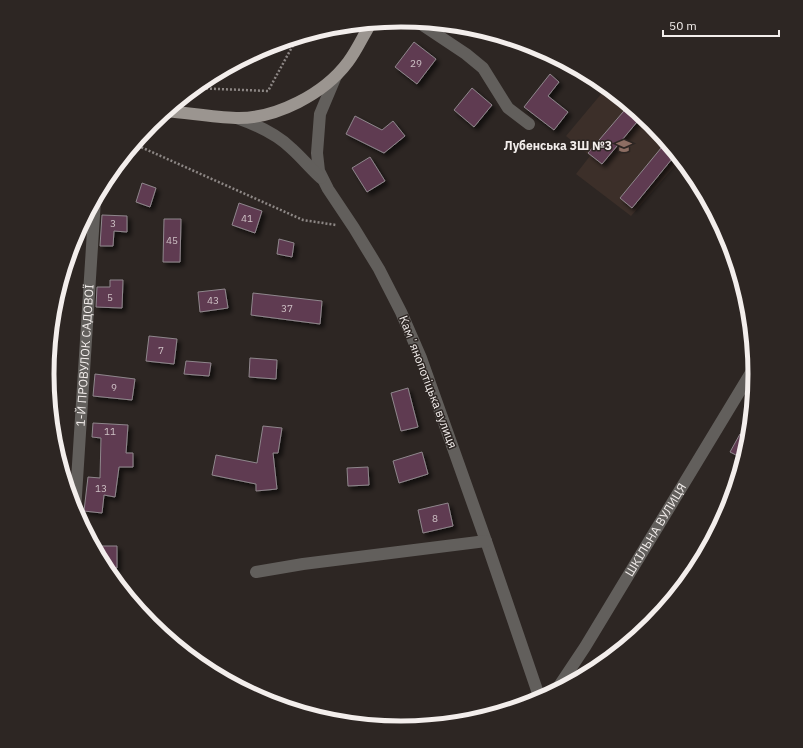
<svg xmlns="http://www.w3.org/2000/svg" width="803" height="748" font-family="'IBM Plex Sans',sans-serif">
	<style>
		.built { fill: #3c2f29 }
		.building { fill: #5e3a51; stroke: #8f878c; filter: url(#shadow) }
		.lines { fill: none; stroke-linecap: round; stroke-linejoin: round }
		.path { stroke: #8d8785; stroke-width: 2.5; stroke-dasharray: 2 2; stroke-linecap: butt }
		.minor { stroke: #625f5c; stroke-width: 12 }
		.major { stroke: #9b9590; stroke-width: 12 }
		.labels { text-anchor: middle; stroke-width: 3; stroke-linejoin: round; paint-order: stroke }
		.number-label { font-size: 10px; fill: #cec1c5 }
		.poi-label { font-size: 12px; font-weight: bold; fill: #f3eeec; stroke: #2d2623; text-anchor: end }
		.street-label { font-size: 12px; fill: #f3eeec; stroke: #2d2623 }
		.rim { fill: none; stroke: #f3eeec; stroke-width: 5 }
	</style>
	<defs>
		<filter id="shadow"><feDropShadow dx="3.5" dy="3.5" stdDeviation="2" flood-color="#0009"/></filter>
	</defs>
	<rect width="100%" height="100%" fill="#2d2623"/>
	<path class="built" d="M 607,87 L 652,124 L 681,159 L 631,216 L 576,174 L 590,156 L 566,136 Z"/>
	<path class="building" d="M 414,42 L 436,59 L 417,84 L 395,67 Z
		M 550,74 L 559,82 L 548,96 L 568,112 L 554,130 L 524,107 Z
		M 472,88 L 492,105 L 474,127 L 454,110 Z
		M 629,105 L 642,116 L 602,164 L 588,153 Z
		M 355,116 L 382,130 L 393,121 L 405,136 L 384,153 L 346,134 Z
		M 666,142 L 676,154 L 632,208 L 620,198 Z
		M 370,157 L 385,181 L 367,192 L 352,168 Z
		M 142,183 L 156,188 L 150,207 L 136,202 Z
		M 239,203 L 262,211 L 255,233 L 232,225 Z
		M 102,215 L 127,216 L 127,232 L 114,231 L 113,246 L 100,246 Z
		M 164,219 L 181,219 L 180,262 L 163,262 Z
		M 279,239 L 294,243 L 292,257 L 277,254 Z
		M 110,280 L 123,280 L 122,308 L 96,307 L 97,287 L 110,287 Z
		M 225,289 L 228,308 L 200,312 L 198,292 Z
		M 253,293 L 322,301 L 320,324 L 251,315 Z
		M 149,336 L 177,339 L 174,364 L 146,361 Z
		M 250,358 L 277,360 L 276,379 L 249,377 Z
		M 186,361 L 211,363 L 209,376 L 184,374 Z
		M 95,374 L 135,379 L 132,400 L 93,396 Z
		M 408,388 L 418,427 L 401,431 L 391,393 Z
		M 93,423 L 128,425 L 126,453 L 133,453 L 133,467 L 119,467 L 115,497 L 104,495 L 102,513 L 84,511 L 88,477 L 100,478 L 101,438 L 92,437 Z
		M 263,426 L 282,428 L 278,453 L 273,453 L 277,489 L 256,491 L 256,484 L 212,475 L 216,455 L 257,463 Z
		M 740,434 L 749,439 L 744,459 L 730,452 Z
		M 422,452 L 428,474 L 399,483 L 393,461 Z
		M 368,467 L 369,485 L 348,486 L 347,468 Z
		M 448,503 L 453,526 L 423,533 L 418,510 Z
		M 94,546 L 117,546 L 117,568 L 106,568 Z"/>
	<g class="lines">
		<path class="path" d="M 194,88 L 268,91 L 297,38
			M 134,144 L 303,220 L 336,225"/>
		<g class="minor">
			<path d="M 418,22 L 466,54 L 483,68 L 508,108 L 529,124"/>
			<path d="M 336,76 L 320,114 L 317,153 L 319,171 L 328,189 L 354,228 L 379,269 L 401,312 L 421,358 L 486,541 L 540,699"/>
			<path d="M 237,118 C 257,125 277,134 292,149 C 302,158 311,169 321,178"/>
			<path id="s1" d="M 75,511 L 95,200"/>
			<path d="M 256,572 L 303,564 L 486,541"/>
			<path id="s2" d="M 555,692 L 585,647 L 755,366"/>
		</g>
		<path class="major" d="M 166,111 C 189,113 213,117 236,118 C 276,119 324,94 348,62 C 357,50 363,36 371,23"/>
	</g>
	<defs>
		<g id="school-bare" transform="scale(1.2)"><path d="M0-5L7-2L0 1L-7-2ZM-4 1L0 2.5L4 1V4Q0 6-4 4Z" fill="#8d6e63" stroke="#2d2623" stroke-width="2.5" paint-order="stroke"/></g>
	</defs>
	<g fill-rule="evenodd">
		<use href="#school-bare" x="624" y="146"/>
	</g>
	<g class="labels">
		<g class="number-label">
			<text x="416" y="67">29</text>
			<text x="247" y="222">41</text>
			<text x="113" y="227">3</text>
			<text x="172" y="244">45</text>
			<text x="110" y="301">5</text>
			<text x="213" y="304">43</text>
			<text x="287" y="312">37</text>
			<text x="161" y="354">7</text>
			<text x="114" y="391">9</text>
			<text x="110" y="435">11</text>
			<text x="101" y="492">13</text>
			<text x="435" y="522">8</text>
		</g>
		<g class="poi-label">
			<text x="612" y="150">Лубенська ЗШ №3</text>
		</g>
		<g class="street-label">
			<text dy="4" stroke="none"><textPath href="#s1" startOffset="156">1-Й ПРОВУЛОК САДОВОЇ</textPath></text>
			<text transform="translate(428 382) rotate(69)" y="4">Камʼянопотіцька вулиця</text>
			<text dy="4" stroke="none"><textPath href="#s2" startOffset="191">ШКІЛЬНА ВУЛИЦЯ</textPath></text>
		</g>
	</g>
	<path d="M0 0H803V748H0ZM54 374a347 347 0 1 1 694 0a347 347 0 1 1-694 0Z" fill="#2d2623" fill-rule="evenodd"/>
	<path class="rim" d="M54 374a347 347 0 1 1 694 0a347 347 0 1 1-694 0Z"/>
	<path d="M663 30v6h116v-6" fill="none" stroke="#f3eeec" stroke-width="2"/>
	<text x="669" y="30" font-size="12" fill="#f3eeec" stroke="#2d2623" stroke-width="3" paint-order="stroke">50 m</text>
</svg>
